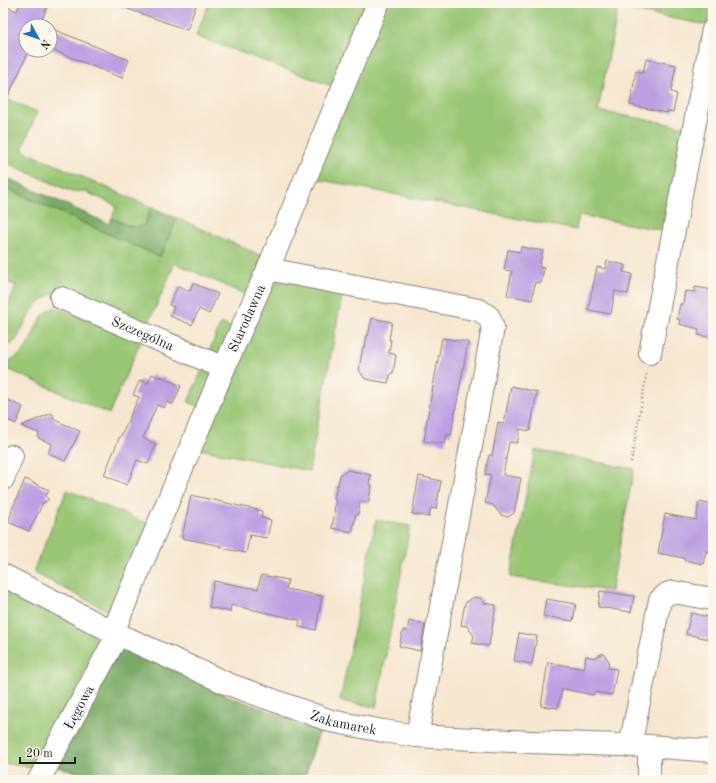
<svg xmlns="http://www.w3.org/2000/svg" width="716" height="783" font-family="'Old Standard TT',serif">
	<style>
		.green { fill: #99c674; stroke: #5a7148 }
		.forest { fill: #7aab66; stroke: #4b6441 }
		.building { fill: #bb9fe1 }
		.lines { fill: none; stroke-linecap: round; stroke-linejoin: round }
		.minor-casing { stroke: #898176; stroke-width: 24 }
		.path { stroke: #898176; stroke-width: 2.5; stroke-dasharray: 1 3; stroke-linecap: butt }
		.minor { stroke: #fff; stroke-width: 22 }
		.labels { text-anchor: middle; stroke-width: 4; stroke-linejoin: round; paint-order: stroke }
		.street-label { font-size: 14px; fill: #1c1c1c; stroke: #fbf7ec }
	</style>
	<rect width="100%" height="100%" fill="#fbf7ec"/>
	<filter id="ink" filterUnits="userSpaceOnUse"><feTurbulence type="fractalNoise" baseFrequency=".025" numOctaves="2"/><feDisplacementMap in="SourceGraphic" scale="8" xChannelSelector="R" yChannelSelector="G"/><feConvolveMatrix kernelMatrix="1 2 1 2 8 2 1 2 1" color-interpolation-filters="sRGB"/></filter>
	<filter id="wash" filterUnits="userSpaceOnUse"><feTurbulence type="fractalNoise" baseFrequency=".012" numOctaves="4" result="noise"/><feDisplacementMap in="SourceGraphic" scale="16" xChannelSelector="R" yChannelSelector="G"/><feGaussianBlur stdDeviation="0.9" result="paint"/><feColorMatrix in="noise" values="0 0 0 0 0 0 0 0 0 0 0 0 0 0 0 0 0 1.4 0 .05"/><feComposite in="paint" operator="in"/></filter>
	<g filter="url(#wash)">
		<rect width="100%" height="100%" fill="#f6e6cf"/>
		<path class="green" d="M 209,3 L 367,3 L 332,86 L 196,36 Z
			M 385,3 L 711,3 L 707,25 L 618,8 L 598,111 L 687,127 L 666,231 L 579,215 L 576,230 L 311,178 Z
			M 3,97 L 37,112 L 22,150 L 151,207 C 149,212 147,221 143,225 C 136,232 119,221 112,218 L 116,208 L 115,205 L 84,191 L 72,192 L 3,161 Z
			M 3,187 L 160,257 L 177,218 L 262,256 L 246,295 L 175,263 L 148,325 L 209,352 L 221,323 L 233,328 L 220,359 L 53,294 C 32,303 27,320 17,339 C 13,344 10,346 3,345 L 3,317 L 16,286 L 3,280 Z
			M 270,280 L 343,291 L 309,471 L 200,449 Z
			M 55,307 L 141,341 L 109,414 L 3,367 L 3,364 C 11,360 19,357 24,350 C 37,335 34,316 55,307 Z
			M 203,368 L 214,373 L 200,407 L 188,402 Z
			M 535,450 L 634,469 L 611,591 L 510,577 Z
			M 67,490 L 149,524 L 110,612 L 33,572 Z
			M 376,520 L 410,526 L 376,707 L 340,701 Z
			M 3,584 L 104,635 L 79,686 L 33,768 L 3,763 Z"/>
		<path class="forest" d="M 3,176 L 109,224 L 112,218 C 119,221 136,232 143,225 C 147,221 149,212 151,207 L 177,218 L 160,257 L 3,187 Z
			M 120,646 L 231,697 L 320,729 L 304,780 L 106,780 L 57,767 Z"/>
		<g id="blocks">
			<path class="building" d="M 20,3 L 49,3 L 40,24 L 45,26 L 26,26 L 26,50 L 29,50 L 3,108 L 3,5 L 17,11 Z
				M 117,3 L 197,3 L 187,30 L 117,5 Z
				M 50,28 L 129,60 L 122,78 L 50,49 Z
				M 646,59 L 676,65 L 671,92 L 677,94 L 673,112 L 667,111 L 667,113 L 630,105 L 636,71 L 643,73 Z
				M 521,247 L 543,251 L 539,267 L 544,268 L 541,283 L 535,282 L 532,300 L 507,295 L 512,271 L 504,270 L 508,250 L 520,252 Z
				M 607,261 L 625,265 L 623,272 L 632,274 L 628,294 L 615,291 L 611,314 L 588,310 L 597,267 L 605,269 Z
				M 193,283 L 218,294 L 209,314 L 199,309 L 192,325 L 170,316 L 174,307 L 169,305 L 178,286 L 190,291 Z
				M 695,287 L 713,290 L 713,338 L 698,335 L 699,329 L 679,324 L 680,319 L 677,319 L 680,304 L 683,304 L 685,291 L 695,292 Z
				M 372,318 L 392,322 L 389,340 L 391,340 L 389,353 L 396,355 L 393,373 L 391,373 L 388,383 L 365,379 L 359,370 L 363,347 L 365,347 L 367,336 L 368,336 Z
				M 442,338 L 468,342 L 451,435 L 447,434 L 445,444 L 424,441 L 426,430 L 425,430 Z
				M 152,374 L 160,378 L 160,376 L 181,386 L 173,404 L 167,402 L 164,408 L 157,405 L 143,438 L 156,444 L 148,464 L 137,460 L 127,485 L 104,475 L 120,436 L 121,436 L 139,397 L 133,395 L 140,380 L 148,383 Z
				M 511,386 L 537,392 L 530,431 L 520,429 L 517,443 L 509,442 L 503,475 L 521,478 L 514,513 L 508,517 L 501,515 L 493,505 L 485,503 L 491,475 L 485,474 L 489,455 L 492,456 L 498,422 L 504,424 Z
				M 3,398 L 23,407 L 16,424 L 3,418 Z
				M 52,413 L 55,420 L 80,431 L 65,461 L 48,453 L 52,444 L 38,438 L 39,433 L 21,426 Z
				M 348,470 L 371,475 L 369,484 L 372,485 L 368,503 L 360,502 L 358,515 L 356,514 L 352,532 L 332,528 L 335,510 L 334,510 L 336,499 L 334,499 L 337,485 L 338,485 L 340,475 Z
				M 419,476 L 441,481 L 436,509 L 431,508 L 429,517 L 412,514 Z
				M 25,479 L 49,490 L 46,496 L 48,500 L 43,503 L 29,531 L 8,522 L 12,512 L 11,512 Z
				M 191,495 L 262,511 L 261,518 L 271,520 L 267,538 L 250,535 L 246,553 L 221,548 L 221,546 L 182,538 Z
				M 699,502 L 713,505 L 713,552 L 706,551 L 703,564 L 684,560 L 684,558 L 658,553 L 665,514 L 696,520 Z
				M 261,575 L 288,580 L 286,589 L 322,596 L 316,630 L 299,627 L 300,620 L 231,605 L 230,612 L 209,607 L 214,581 L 258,589 Z
				M 600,591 L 634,596 L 631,612 L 598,607 Z
				M 474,597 L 481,598 L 484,603 L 496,605 L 489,646 L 472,643 L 474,636 L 467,626 L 461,625 L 465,603 Z
				M 546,599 L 576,604 L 573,621 L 543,616 Z
				M 691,613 L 713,618 L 713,640 L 686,634 Z
				M 409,621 L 425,624 L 420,651 L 399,646 L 403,630 L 407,631 Z
				M 519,633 L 537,636 L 532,664 L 514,661 Z
				M 603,653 L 609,661 L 608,668 L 617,669 L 612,695 L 594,692 L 594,695 L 563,689 L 562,689 L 558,708 L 541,706 L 548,662 L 584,669 L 586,656 L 595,658 Z"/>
		</g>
	</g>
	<g filter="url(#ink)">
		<use href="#blocks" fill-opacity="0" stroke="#898176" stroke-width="1"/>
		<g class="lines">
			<g class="minor-casing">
				<g id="minor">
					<path d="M 268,269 L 479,310 L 489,317 L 493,328 L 417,736"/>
					<path id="s1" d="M 61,298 L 224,368"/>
					<path d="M 650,353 L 713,30"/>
					<path d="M 3,479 L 12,456"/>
					<path id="s2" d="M 3,575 L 113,632 L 228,684 L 331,721 L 383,731 L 417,736 L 531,742 L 649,746 L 713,751"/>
					<path id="s3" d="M 113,632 L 224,368 L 268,269 L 378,3"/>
					<path d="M 630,746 L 660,600 L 667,594 L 673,592 L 713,599"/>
					<path d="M 649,746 L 649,780"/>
					<path id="s4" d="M 39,780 L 118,634"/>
				</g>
			</g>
			<path class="path" d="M 631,462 L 647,372"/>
			<use href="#minor" class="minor"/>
		</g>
	</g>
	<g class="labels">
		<g class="street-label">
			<text dy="5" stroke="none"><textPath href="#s3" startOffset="341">Starodawna</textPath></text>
			<text dy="5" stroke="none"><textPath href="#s1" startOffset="89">Szczególna</textPath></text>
			<text dy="5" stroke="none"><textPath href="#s4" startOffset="83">Łęgowa</textPath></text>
			<text dy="5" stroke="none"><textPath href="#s2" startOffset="372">Zakamarek</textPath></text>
		</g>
	</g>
	<rect width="716" height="783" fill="none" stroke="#fbf7ec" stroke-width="16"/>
	<g transform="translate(38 38) rotate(130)"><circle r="19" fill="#fbf7ec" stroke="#a29f99"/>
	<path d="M0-3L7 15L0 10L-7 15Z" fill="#1f6fb2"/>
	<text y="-6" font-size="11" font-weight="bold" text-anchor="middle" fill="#1c1c1c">N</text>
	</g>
	<path d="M20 757v6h55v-6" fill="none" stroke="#1c1c1c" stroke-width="2"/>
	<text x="26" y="757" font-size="12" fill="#1c1c1c" stroke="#fbf7ec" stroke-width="3" paint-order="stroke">20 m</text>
</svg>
